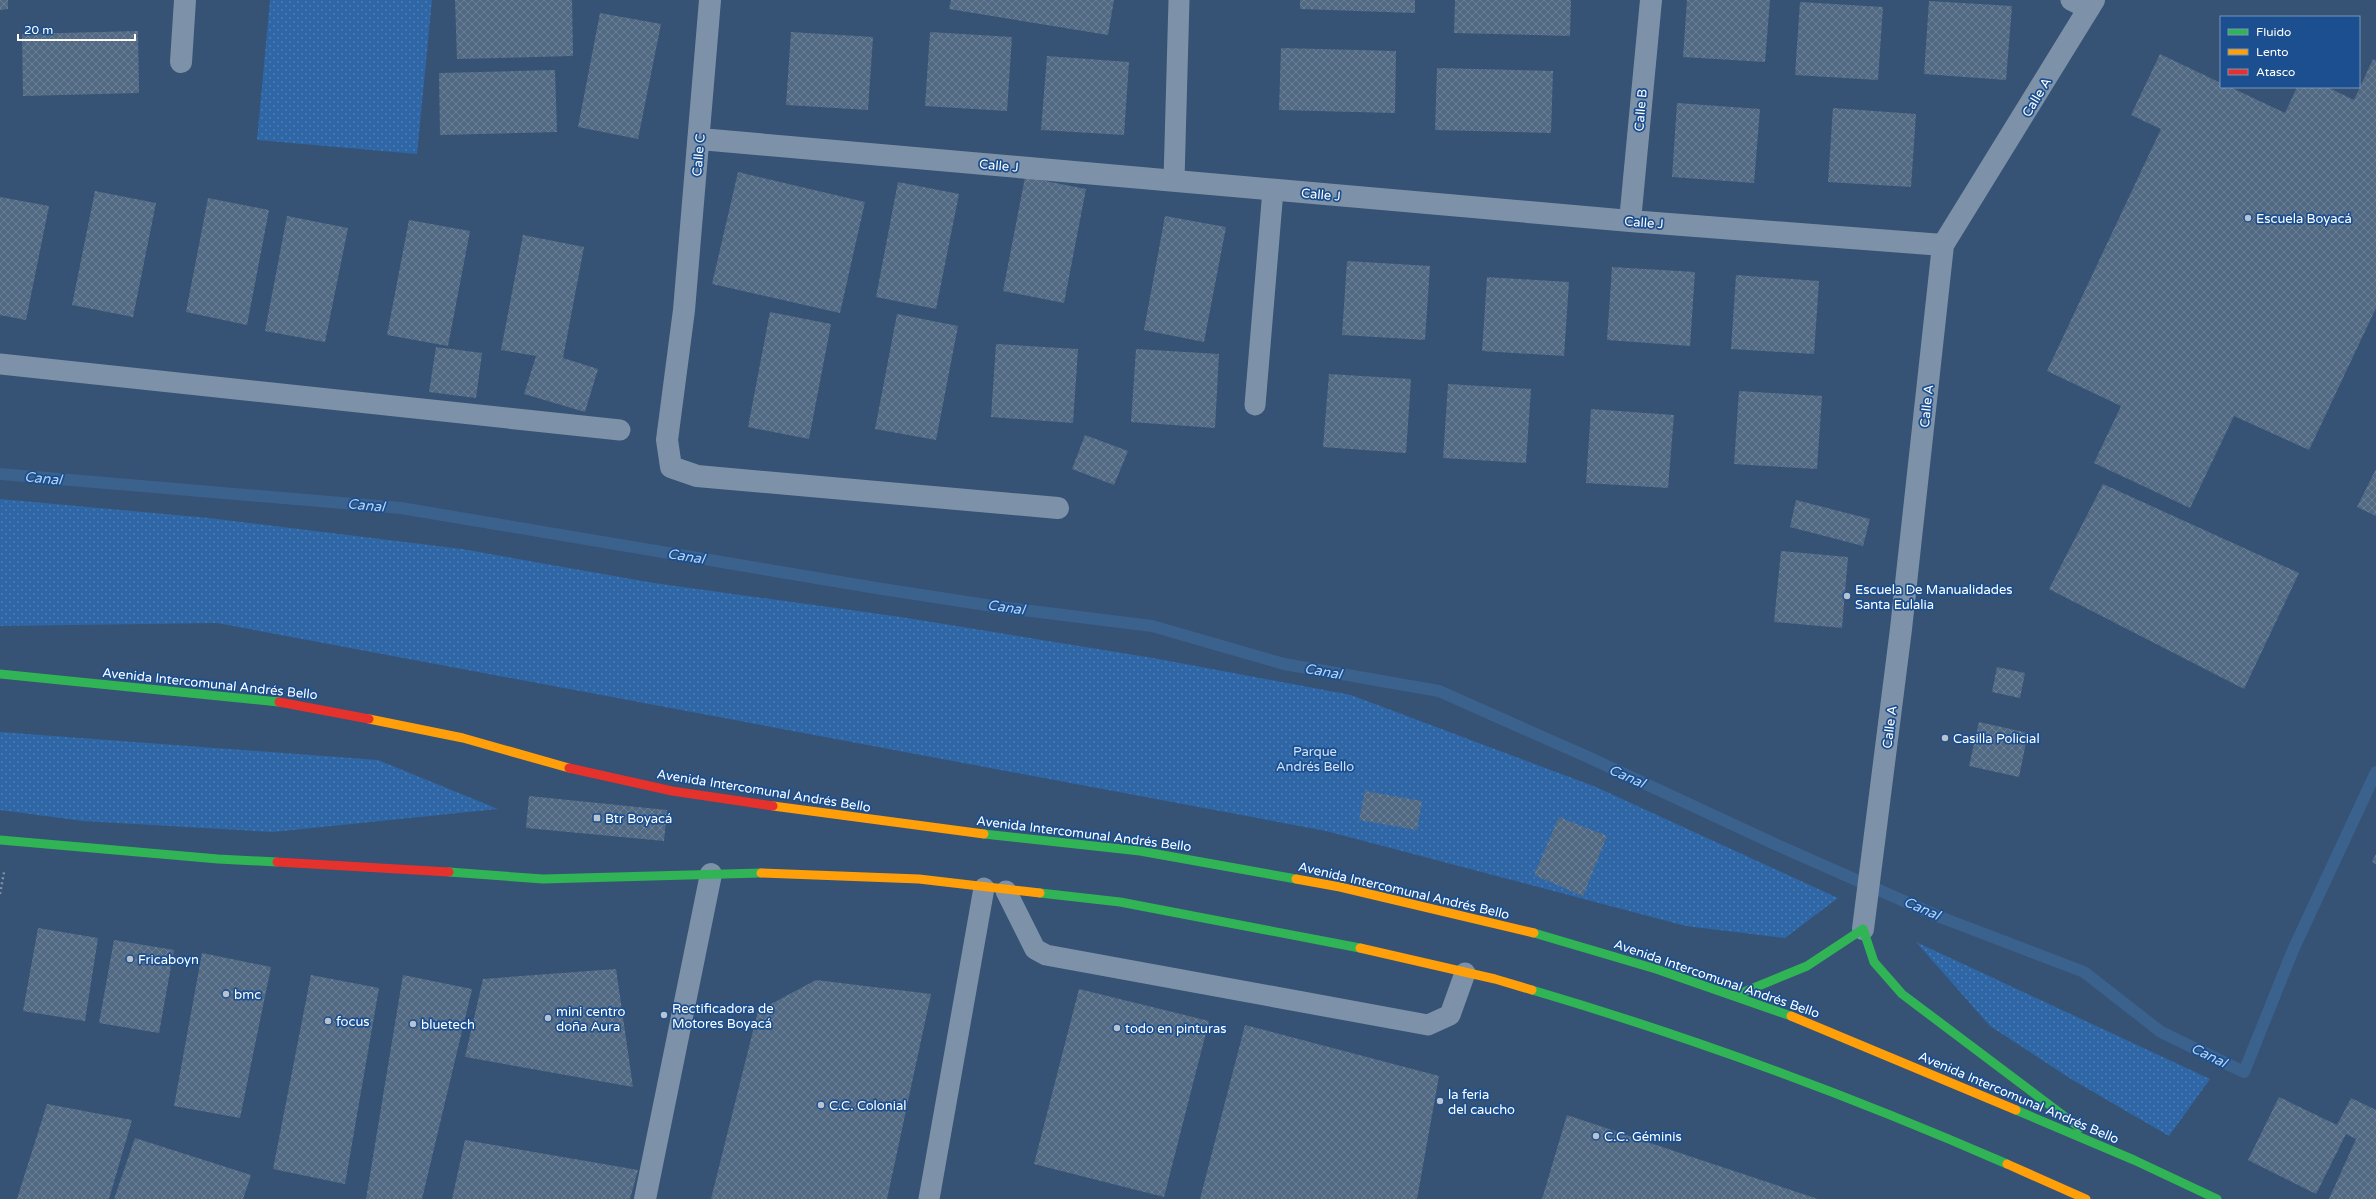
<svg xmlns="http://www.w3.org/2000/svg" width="2376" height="1199" font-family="'Varela Round',sans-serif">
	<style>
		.park { fill: url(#park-dots) }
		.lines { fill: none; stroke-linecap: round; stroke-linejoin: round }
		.stream { stroke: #3b618d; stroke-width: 12 }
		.building { fill: url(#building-cross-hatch) }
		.path { stroke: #7d92a8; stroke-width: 2.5; stroke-dasharray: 2 3; stroke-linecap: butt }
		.lane { stroke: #7d92a8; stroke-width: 21 }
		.street { stroke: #7d92a8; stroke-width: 22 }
		.fast { stroke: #30b455; stroke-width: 9 }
		.slow { stroke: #ff9f0a; stroke-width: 9 }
		.jam { stroke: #e5322d; stroke-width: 9 }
		.poi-dot { fill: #b9c2ce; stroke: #1b4f8f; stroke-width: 1.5 }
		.labels { text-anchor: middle; stroke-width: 3.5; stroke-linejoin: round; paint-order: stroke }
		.street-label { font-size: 13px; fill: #fff; stroke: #1b4f8f }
		.poi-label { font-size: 13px; fill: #fff; stroke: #1b4f8f; text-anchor: start }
		.park-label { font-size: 13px; fill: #cfe3fa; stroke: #1b4f8f }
		.water-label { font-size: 14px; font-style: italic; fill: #b5d3f5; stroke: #1b4f8f }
	</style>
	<defs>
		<pattern id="park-dots" width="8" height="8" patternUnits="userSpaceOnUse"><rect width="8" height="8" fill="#2f66a5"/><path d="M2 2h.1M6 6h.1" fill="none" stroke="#4e7db2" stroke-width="1.8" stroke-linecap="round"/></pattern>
		<pattern id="building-cross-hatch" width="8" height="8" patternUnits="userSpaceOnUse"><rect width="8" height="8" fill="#526984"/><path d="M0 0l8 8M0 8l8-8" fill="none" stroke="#6c8096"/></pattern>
	</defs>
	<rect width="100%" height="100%" fill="#365274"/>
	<path class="park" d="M 270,0 L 432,0 L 417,154 L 257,140 Z
		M 0,499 L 209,518 L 462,549 L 654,583 L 901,617 L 1153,658 L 1351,695 L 1596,787 L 1838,898 L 1785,938 L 1686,926 L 1326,831 L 217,623 L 0,626 Z
		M 0,732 L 378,760 L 498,809 L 273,832 L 83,821 L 0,810 Z
		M 1916,942 L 2210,1079 L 2169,1136 L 2071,1079 L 1990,1026 Z"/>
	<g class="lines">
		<path class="stream" d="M 0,474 L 401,508 L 876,588 L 999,607 L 1152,626 L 1284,664 L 1439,691 L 1590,758 L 1777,845 L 1940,917 L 2084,972 L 2161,1032 L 2244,1072 L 2293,950 L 2376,772"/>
	</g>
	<path class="building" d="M 0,0 L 8,0 L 8,9 L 0,10 Z
		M 455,0 L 572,0 L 573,56 L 457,59 Z
		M 951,0 L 1114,0 L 1108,35 L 949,9 Z
		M 1300,0 L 1415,0 L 1415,13 L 1300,9 Z
		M 1455,0 L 1571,0 L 1570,36 L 1454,33 Z
		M 1687,0 L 1770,0 L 1765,62 L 1683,57 Z
		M 1929,1 L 2012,6 L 2006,80 L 1924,74 Z
		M 1800,2 L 1883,7 L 1878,80 L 1795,75 Z
		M 600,13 L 661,24 L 638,139 L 578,127 Z
		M 138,31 L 139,93 L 23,96 L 22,34 Z
		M 791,32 L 873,37 L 868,110 L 786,105 Z
		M 930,32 L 1012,37 L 1007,111 L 925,106 Z
		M 1281,48 L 1396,51 L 1395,113 L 1279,110 Z
		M 2160,54 L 2221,83 L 2221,87 L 2230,87 L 2285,113 L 2297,87 L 2327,87 L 2354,100 L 2373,59 L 2376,60 L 2376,308 L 2309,450 L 2234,416 L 2190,508 L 2094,463 L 2121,406 L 2047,371 L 2161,129 L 2131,115 Z
		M 1047,56 L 1129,62 L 1124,135 L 1041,130 Z
		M 1437,68 L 1553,71 L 1551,133 L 1435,130 Z
		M 555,70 L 557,132 L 440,135 L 439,73 Z
		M 1677,103 L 1760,109 L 1754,183 L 1672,177 Z
		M 1833,108 L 1916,114 L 1911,187 L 1828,182 Z
		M 738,172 L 865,202 L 840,313 L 712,284 Z
		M 1025,177 L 1086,189 L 1064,303 L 1003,291 Z
		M 898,182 L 959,194 L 936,309 L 876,297 Z
		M 95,191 L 156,203 L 133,317 L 72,305 Z
		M 0,197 L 49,206 L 26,320 L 0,315 Z
		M 208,198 L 269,210 L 247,325 L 186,312 Z
		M 287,216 L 348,228 L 325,342 L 265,331 Z
		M 1165,216 L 1226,227 L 1204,342 L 1144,330 Z
		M 409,220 L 470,231 L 448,346 L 387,335 Z
		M 523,235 L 584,247 L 563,358 L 598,369 L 585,412 L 524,394 L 536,356 L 501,350 Z
		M 1347,261 L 1430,266 L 1425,340 L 1342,335 Z
		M 1612,267 L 1695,272 L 1690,346 L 1607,340 Z
		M 1736,275 L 1819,281 L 1814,354 L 1731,349 Z
		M 1487,277 L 1569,282 L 1564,356 L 1482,351 Z
		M 770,312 L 831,324 L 809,439 L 748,427 Z
		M 897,314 L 958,326 L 936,440 L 875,429 Z
		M 996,344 L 1078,349 L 1073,423 L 991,417 Z
		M 436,347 L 482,353 L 476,398 L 429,392 Z
		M 1136,349 L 1219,354 L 1215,428 L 1131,422 Z
		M 1329,374 L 1411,379 L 1406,453 L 1323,447 Z
		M 1448,384 L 1531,389 L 1526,463 L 1443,458 Z
		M 1739,391 L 1822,396 L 1817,469 L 1734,464 Z
		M 1591,409 L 1674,415 L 1668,488 L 1586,483 Z
		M 1085,435 L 1128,451 L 1114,485 L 1072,469 Z
		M 2376,469 L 2376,516 L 2357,507 Z
		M 2103,484 L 2299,573 L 2244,689 L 2049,589 Z
		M 1796,500 L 1870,519 L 1863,546 L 1790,527 Z
		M 1781,551 L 1848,557 L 1842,628 L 1774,622 Z
		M 1997,667 L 2025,673 L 2020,698 L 1992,692 Z
		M 1979,722 L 2028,733 L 2019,777 L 1969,766 Z
		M 1365,791 L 1422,801 L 1417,830 L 1359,820 Z
		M 529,796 L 667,810 L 664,841 L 526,828 Z
		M 1559,817 L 1607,836 L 1583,896 L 1534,875 Z
		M 2376,854 L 2376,864 L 2372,862 Z
		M 38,928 L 98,938 L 85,1021 L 23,1011 Z
		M 114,940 L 174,950 L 159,1033 L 99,1023 Z
		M 202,953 L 271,967 L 240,1118 L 174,1106 Z
		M 616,969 L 633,1087 L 465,1057 L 483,979 Z
		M 311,975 L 379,988 L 345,1184 L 273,1169 Z
		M 403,975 L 472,989 L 422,1199 L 366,1199 Z
		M 816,980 L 931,994 L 887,1199 L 711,1199 L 758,1011 Z
		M 1079,989 L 1209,1021 L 1164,1197 L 1034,1164 Z
		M 1245,1025 L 1439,1076 L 1417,1199 L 1200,1199 Z
		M 2279,1097 L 2337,1125 L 2351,1098 L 2376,1110 L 2376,1199 L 2329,1199 L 2356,1139 L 2346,1134 L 2316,1194 L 2248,1160 Z
		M 47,1104 L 132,1120 L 109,1199 L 17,1199 Z
		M 1567,1115 L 1695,1158 L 1818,1199 L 1542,1199 Z
		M 135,1138 L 251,1175 L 243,1199 L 114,1199 Z
		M 465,1140 L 638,1170 L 630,1199 L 452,1199 Z"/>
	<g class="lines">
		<path class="path" d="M 0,894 L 4,872"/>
		<path class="lane" d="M 2071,0 L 2089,9
			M 1174,180 L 1179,0
			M 0,364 L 620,430
			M 1255,405 L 1273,190
			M 1006,891 L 1035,949 L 1046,955 L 1428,1025 L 1450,1015 L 1465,973
			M 929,1199 L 984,888"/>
		<path class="street" d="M 710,0 L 684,310 L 667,440 L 671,467 L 697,476 L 1058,508
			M 181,62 L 185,0
			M 700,139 L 1630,221 L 1943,245
			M 1630,221 L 1651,0
			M 1863,929 L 1901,629 L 1943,245 L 2094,0
			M 645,1199 L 711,874"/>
		<path class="fast" d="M 0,674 L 279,702
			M 984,834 L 1140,851 L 1296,879
			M 0,840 L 218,859 L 277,862
			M 449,872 L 543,879 L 761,873
			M 1040,893 L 1120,902 L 1360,948
			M 1534,933 L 1656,969 L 1791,1016
			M 1532,990 C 1695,1038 1851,1096 2007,1164
			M 1734,996 L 1807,966 L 1863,929 L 1874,962 L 1902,994 L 2080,1128
			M 2016,1110 L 2134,1160 L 2217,1199"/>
		<path class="slow" d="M 369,719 L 463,738 L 569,768
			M 773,806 L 984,834
			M 761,873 L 919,879 L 1040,893
			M 1296,879 L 1340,887 L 1534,933
			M 1360,948 L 1495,979 L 1532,990
			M 1791,1016 L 2016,1110
			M 2007,1164 L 2086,1199"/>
		<path class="jam" d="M 279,702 L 369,719
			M 569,768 L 672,791 L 773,806
			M 277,862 L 449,872"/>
	</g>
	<g class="poi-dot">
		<circle cx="2248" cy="218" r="4"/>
		<circle cx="1847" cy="596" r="4"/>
		<circle cx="1945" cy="738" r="4"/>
		<rect x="593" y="814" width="8" height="8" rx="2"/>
		<circle cx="130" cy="959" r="4"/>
		<circle cx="226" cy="994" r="4"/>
		<circle cx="664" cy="1015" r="4"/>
		<circle cx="548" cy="1018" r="4"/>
		<circle cx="328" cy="1021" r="4"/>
		<circle cx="413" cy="1024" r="4"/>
		<circle cx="1117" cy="1028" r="4"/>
		<circle cx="1440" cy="1101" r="4"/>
		<circle cx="821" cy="1105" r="4"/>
		<circle cx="1596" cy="1136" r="4"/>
	</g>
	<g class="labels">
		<g class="street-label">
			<text transform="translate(2036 97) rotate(-59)" y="5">Calle A</text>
			<text transform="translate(1640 110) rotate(-85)" y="5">Calle B</text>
			<text transform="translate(698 155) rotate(-85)" y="5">Calle C</text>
			<text transform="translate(999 165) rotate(5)" y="5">Calle J</text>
			<text transform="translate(1321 194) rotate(5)" y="5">Calle J</text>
			<text transform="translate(1644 222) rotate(4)" y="5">Calle J</text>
			<text transform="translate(1926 406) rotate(-84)" y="5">Calle A</text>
			<text transform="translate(210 683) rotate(6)" y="5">Avenida Intercomunal Andrés Bello</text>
			<text transform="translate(1889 727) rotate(-83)" y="5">Calle A</text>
			<text transform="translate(764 790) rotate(9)" y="5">Avenida Intercomunal Andrés Bello</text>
			<text transform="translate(1084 833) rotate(7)" y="5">Avenida Intercomunal Andrés Bello</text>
			<text transform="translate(1404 890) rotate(13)" y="5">Avenida Intercomunal Andrés Bello</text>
			<text transform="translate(1717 978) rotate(19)" y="5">Avenida Intercomunal Andrés Bello</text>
			<text transform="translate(2019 1097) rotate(23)" y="5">Avenida Intercomunal Andrés Bello</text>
		</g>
		<g class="poi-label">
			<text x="2256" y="223">Escuela Boyacá</text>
			<text x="1855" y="594">Escuela De Manualidades<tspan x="1855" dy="15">Santa Eulalia</tspan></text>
			<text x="1953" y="743">Casilla Policial</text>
			<text x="605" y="823">Btr Boyacá</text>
			<text x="138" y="964">Fricaboyn</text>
			<text x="234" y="999">bmc</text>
			<text x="672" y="1013">Rectificadora de<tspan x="672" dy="15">Motores Boyacá</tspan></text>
			<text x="556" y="1016">mini centro<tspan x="556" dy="15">doña Aura</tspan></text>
			<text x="336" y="1026">focus</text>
			<text x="421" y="1029">bluetech</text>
			<text x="1125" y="1033">todo en pinturas</text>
			<text x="1448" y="1099">la feria<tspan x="1448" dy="15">del caucho</tspan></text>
			<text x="829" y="1110">C.C. Colonial</text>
			<text x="1604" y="1141">C.C. Géminis</text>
		</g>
		<g class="park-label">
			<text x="1315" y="756">Parque<tspan x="1315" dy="15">Andrés Bello</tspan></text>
		</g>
		<g class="water-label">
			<text transform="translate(43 478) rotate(5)" y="5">Canal</text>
			<text transform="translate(366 505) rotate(5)" y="5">Canal</text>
			<text transform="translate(686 556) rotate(9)" y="5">Canal</text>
			<text transform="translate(1006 607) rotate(8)" y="5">Canal</text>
			<text transform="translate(1323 671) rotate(10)" y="5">Canal</text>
			<text transform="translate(1627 776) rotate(24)" y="5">Canal</text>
			<text transform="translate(1922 908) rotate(24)" y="5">Canal</text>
			<text transform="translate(2209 1055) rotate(26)" y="5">Canal</text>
		</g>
	</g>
	<rect x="2220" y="16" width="140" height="72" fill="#1b4f8f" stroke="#7695bc"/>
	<rect x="2228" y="29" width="20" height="6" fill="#30b455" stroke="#7695bc"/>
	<text x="2256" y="36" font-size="12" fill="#ffffff">Fluido</text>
	<rect x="2228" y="49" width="20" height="6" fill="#ff9f0a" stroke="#7695bc"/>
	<text x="2256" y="56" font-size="12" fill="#ffffff">Lento</text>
	<rect x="2228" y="69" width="20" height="6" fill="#e5322d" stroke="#7695bc"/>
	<text x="2256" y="76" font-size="12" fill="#ffffff">Atasco</text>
	<path d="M18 34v6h117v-6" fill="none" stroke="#ffffff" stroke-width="2"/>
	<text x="24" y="34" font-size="12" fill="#ffffff" stroke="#1b4f8f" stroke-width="3" paint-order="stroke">20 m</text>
</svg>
